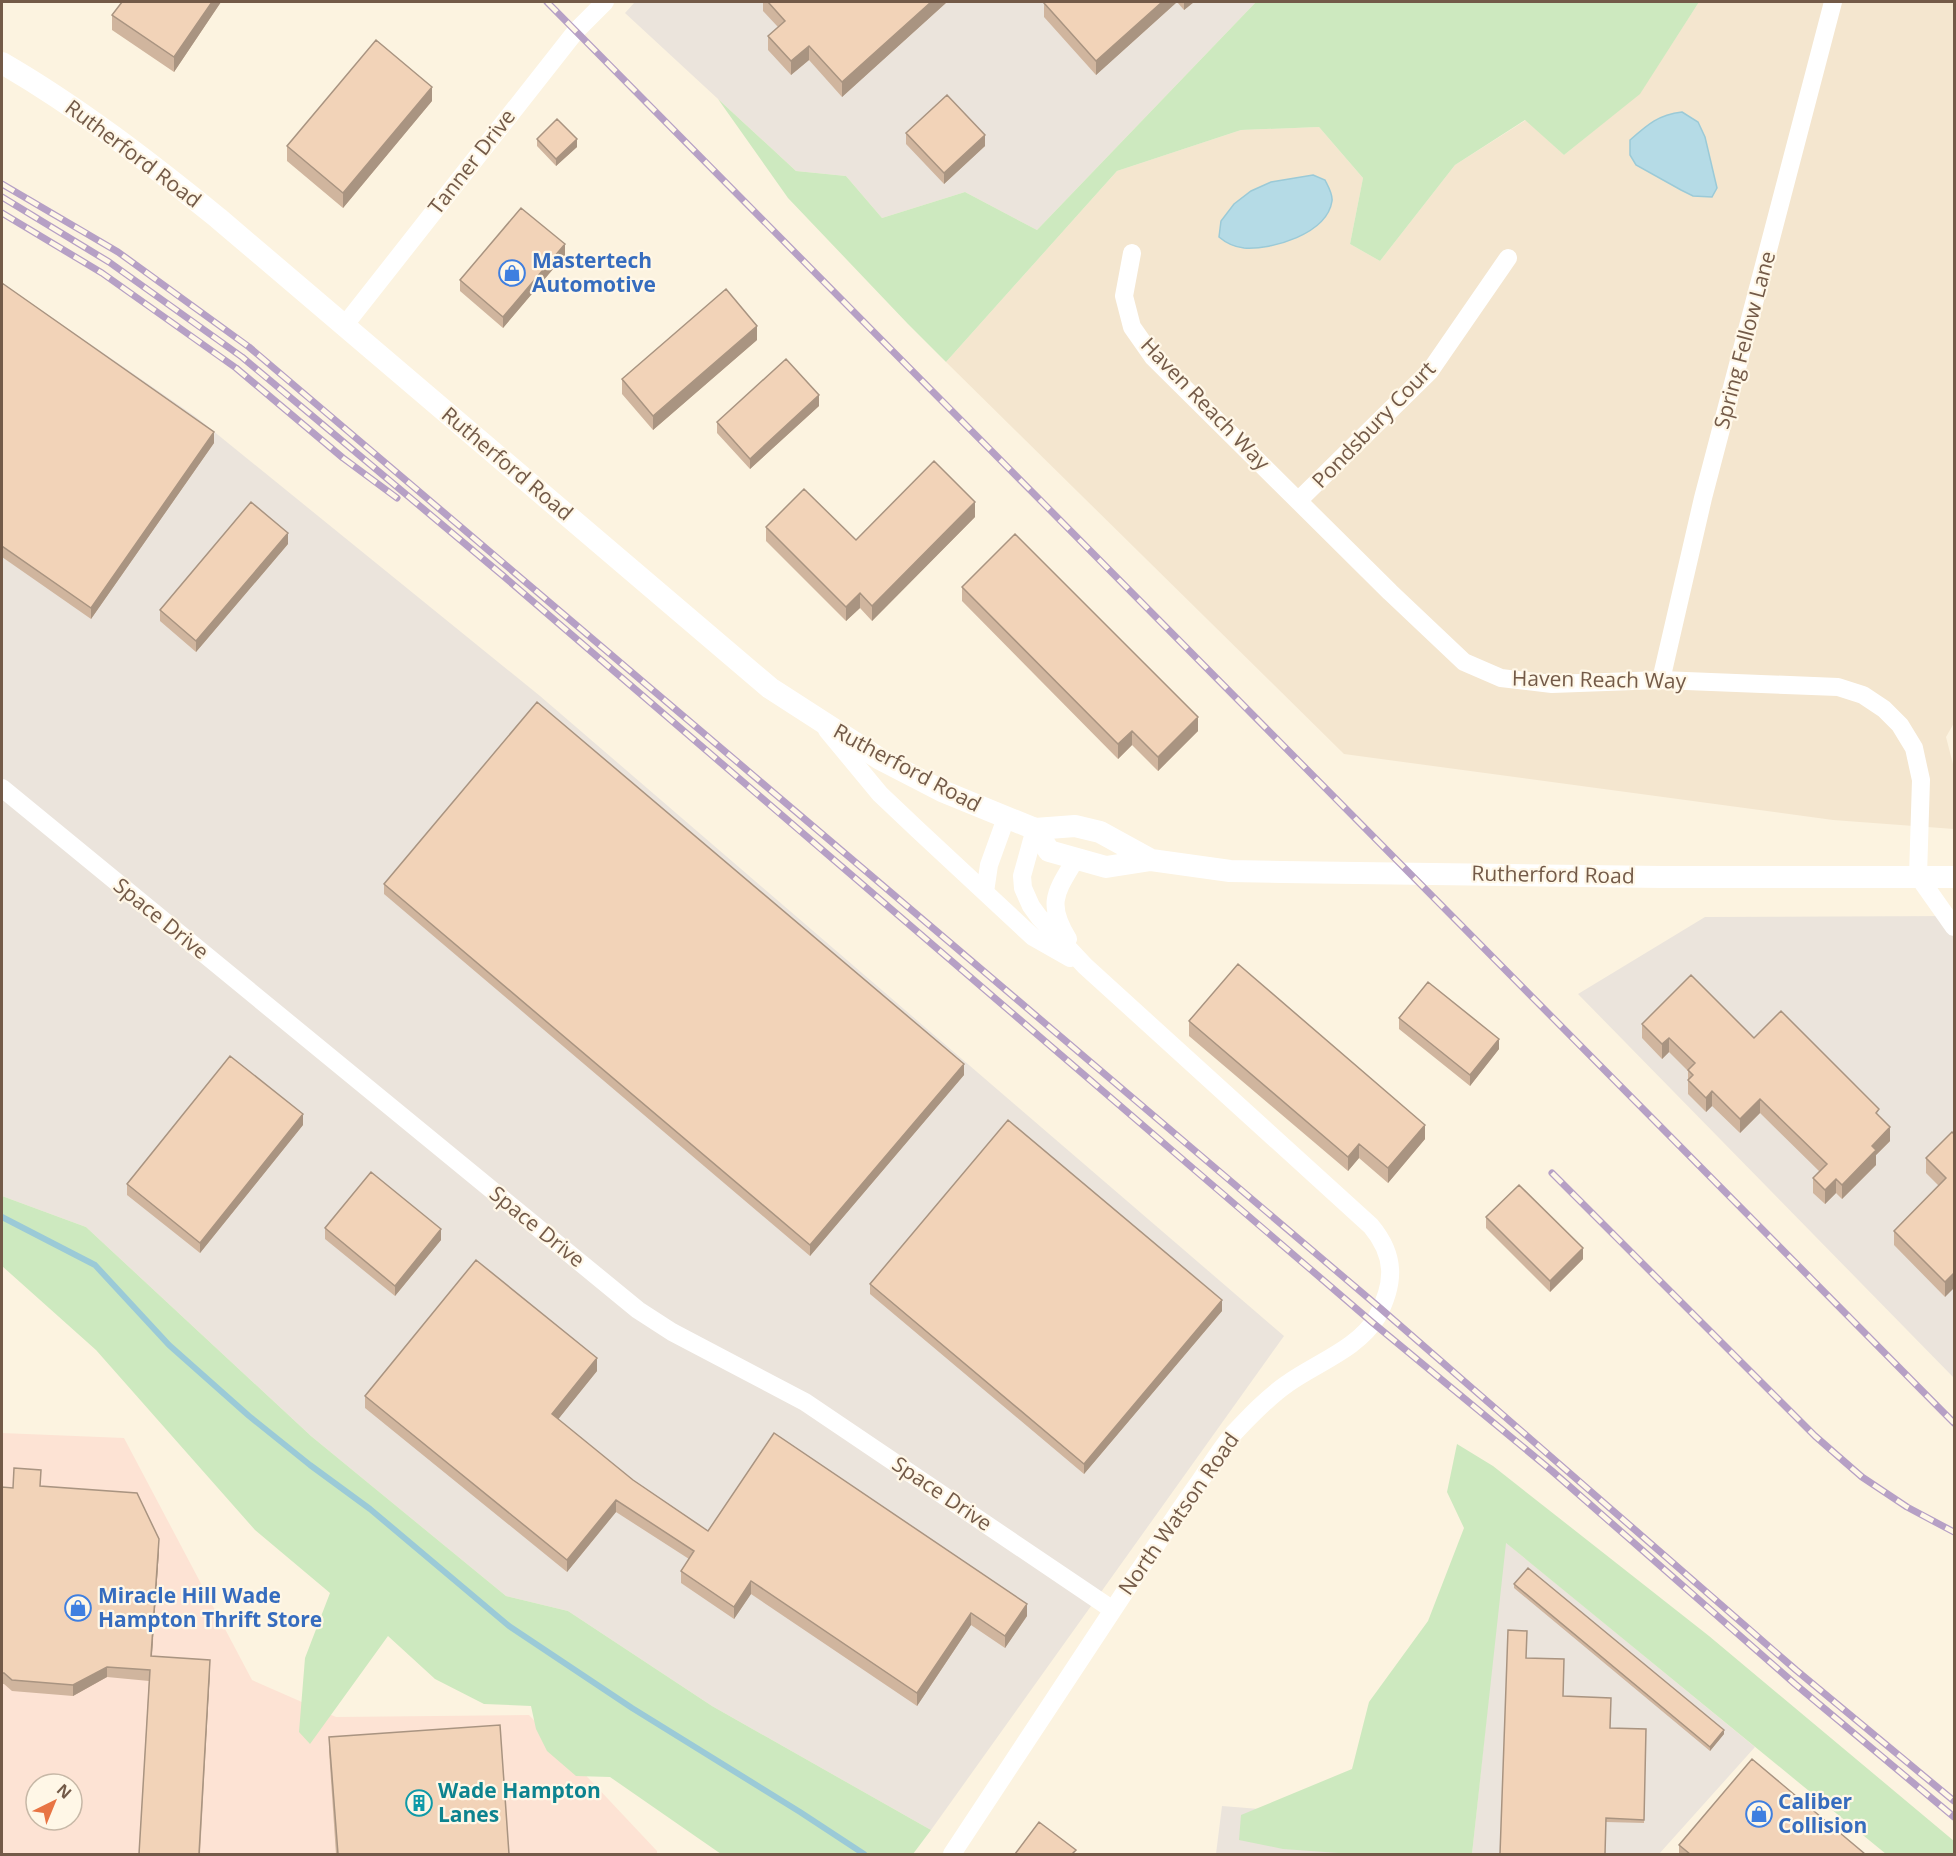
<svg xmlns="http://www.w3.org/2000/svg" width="1956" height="1856" font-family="'Open Sans',sans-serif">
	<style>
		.residential { fill: #f4e6cf }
		.commercial { fill: #fde3d4; fill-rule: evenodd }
		.industrial { fill: #ebe4dc }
		.green { fill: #cde9bf }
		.water { fill: #b5dbe6; stroke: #9bcad7; stroke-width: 1.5 }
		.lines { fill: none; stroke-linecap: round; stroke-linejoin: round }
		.stream { stroke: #9bcad7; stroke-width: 6 }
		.minor { stroke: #fff; stroke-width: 18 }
		.tertiary { stroke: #fff; stroke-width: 22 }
		.rail-casing { stroke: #b6a0c5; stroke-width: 7 }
		.rail { stroke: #fff7e7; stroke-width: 4.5; stroke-dasharray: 14; stroke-linecap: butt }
		.wall { fill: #d0b59e }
		.shaded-wall { fill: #a99481 }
		.building { fill: #f2d3b8; stroke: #a99481; stroke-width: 1.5 }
		.labels { text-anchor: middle; stroke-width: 4.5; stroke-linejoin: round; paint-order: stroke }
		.street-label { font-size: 21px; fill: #735a48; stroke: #fff7e7 }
		.shop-label { font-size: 21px; font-weight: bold; fill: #366cbe; stroke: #fff7e7; text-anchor: start }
		.culture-label { font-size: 21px; font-weight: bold; fill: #0d838f; stroke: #fff7e7; text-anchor: start }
	</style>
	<rect width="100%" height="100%" fill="#fcf3e0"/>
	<path class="residential" d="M 1699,2 L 1954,2 L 1954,723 L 1946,737 L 1954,768 L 1954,829 L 1833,820 L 1344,754 L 946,362 L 1117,171 L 1241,130 L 1319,127 L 1363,178 L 1350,244 L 1380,261 L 1455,165 L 1526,120 L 1564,155 L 1640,93 Z"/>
	<path class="commercial" d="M 2,1433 L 124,1438 L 252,1680 L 336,1717 L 529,1715 L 657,1851 L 657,1854 L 2,1854 ZM 36,1784 L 72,1784 L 72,1820 L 36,1820 Z"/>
	<path class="industrial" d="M 635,2 L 1256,2 L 1037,230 L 965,192 L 882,218 L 846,176 L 796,171 L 625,13 Z
		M 2,283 L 196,417 L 540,696 L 1284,1336 L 931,1830 L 712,1706 L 568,1611 L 506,1596 L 311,1436 L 86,1227 L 2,1196 Z
		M 1954,916 L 1954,1378 L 1578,994 L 1705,917 Z
		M 1505,1542 L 1755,1747 L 1659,1854 L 1472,1854 Z
		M 1222,1806 L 1373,1818 L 1367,1854 L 1216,1854 Z"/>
	<path class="green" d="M 1256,2 L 1699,2 L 1640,94 L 1564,155 L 1525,120 L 1455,165 L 1380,261 L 1350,244 L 1363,178 L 1319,127 L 1241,130 L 1117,171 L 946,362 L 908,324 L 788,198 L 718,99 L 796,171 L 846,176 L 882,218 L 965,192 L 1037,230 Z
		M 2,1196 L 86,1227 L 311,1436 L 506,1596 L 568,1611 L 712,1706 L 931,1830 L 913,1854 L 721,1854 L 610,1777 L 576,1776 L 547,1751 L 536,1729 L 531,1706 L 484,1704 L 435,1679 L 388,1636 L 310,1744 L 299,1732 L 305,1658 L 330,1593 L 255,1530 L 96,1350 L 2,1266 Z
		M 1457,1444 L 1493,1466 L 1709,1636 L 1954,1841 L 1954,1854 L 1886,1854 L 1506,1543 L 1472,1854 L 1353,1854 L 1283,1849 L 1239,1840 L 1241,1815 L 1352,1769 L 1369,1702 L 1428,1621 L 1464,1528 L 1447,1492 Z"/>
	<path class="water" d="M 1682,112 L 1698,122 L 1705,137 L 1717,188 L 1712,197 L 1693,196 L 1681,190 L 1636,165 L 1630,155 L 1630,140 C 1648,124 1658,115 1682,112 Z
		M 1313,175 L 1325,180 C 1328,186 1333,194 1332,201 C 1327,234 1272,250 1244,248 C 1234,247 1226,243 1219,237 L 1221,221 L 1234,204 L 1251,191 L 1271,182 Z"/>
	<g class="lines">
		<path class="stream" d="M 2,1217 L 95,1265 L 169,1345 L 249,1416 L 310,1465 L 370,1509 L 509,1626 L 632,1708 L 800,1812 L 864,1854"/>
		<path class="minor" d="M 1132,253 L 1124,296 L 1132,327 L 1153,357 L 1390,592 L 1464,662 L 1501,678 L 1552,684 L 1661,680 L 1838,687 L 1863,695 L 1884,709 L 1900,725 L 1914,748 L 1921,780 L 1918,876 L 1954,927
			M 344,326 L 576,31 L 605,2
			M 1299,500 L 1430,371 L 1508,258
			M 1661,680 L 1703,498 L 1833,2
			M 827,730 L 880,794 L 918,830 L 1033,937 L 1070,958
			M 2,788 L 638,1310 L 672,1332 L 805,1402 L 1113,1610
			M 985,892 L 989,865 L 1006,818
			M 1068,939 C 1046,903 1056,892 1075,860
			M 952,1854 C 1013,1762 1073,1670 1134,1578 C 1156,1546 1177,1513 1200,1481 C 1211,1465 1221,1448 1234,1433 C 1250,1416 1268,1397 1287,1384 C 1316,1363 1358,1349 1377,1317 C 1395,1283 1396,1256 1371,1226 L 1085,966 L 1039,917 L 1031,906 L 1023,888 L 1022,876 L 1035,829"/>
		<path class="tertiary" d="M 2,63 C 78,107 149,162 218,218 L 770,688 L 880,759 L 942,791 L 1035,829 L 1075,826 L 1100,832 L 1151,860
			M 1035,829 L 1049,851 L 1106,867 L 1151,860 L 1230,871 L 1282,872 L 1662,877 L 1954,877"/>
		<g class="rail-casing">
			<path id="rail" d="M 547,2 L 1954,1423
				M 2,184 L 118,252 L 249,347 L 1380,1308 L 1796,1670 L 1954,1801
				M 2,197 L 109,262 L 242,357 L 501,574 L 1373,1323 L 1552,1471 L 1795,1684 L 1954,1817
				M 2,213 L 102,273 L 236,368 L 343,458 L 397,498
				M 1552,1173 L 1815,1436 L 1862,1477 L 1907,1507 L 1954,1532"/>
		</g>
		<use href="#rail" class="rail"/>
	</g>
	<path class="wall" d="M 122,2 L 221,2 L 174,72 L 112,30 L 112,15 Z
		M 763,2 L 947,2 L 842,97 L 809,60 L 791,75 L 768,50 L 768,36 L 778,27 L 763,11 Z
		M 1045,2 L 1194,2 L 1184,10 L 1177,2 L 1096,75 L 1044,17 L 1044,3 Z
		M 432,101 L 343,208 L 287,161 L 287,146 Z
		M 906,133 L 985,146 L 944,184 L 906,144 Z
		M 537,139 L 577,147 L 556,166 L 537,146 Z
		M 565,255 L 503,328 L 460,291 L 460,280 Z
		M 2,283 L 214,443 L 91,619 L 2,557 Z
		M 757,340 L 653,430 L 622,394 L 622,379 Z
		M 819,406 L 750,469 L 717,433 L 717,422 Z
		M 975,517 L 872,621 L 860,608 L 846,621 L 766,541 L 766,527 L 856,540 Z
		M 288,544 L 196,652 L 160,621 L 160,610 Z
		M 962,587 L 1198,731 L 1158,771 L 1132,745 L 1118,759 L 962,601 Z
		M 384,884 L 964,1075 L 810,1256 L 384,894 Z
		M 1399,1018 L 1499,1049 L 1470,1086 L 1399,1029 Z
		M 1189,1021 L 1425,1139 L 1388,1183 L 1359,1158 L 1348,1171 L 1189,1036 Z
		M 1642,1024 L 1754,1038 L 1879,1116 L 1890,1141 L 1876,1155 L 1876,1165 L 1842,1199 L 1836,1193 L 1825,1204 L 1813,1193 L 1813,1178 L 1820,1172 L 1760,1113 L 1740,1133 L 1712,1106 L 1706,1112 L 1688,1094 L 1688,1071 L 1669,1052 L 1662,1059 L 1642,1038 Z
		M 303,1125 L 200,1253 L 127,1195 L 127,1184 Z
		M 1954,1134 L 1945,1297 L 1894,1245 L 1894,1231 L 1939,1186 L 1926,1173 L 1926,1158 Z
		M 1486,1217 L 1583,1259 L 1550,1292 L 1486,1228 Z
		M 325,1228 L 441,1240 L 395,1296 L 325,1239 Z
		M 870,1284 L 1222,1311 L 1084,1474 L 870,1294 Z
		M 597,1371 L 558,1419 L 633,1480 L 708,1531 L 1027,1616 L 1005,1648 L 971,1625 L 917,1706 L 751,1594 L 734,1619 L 681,1583 L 681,1571 L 689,1559 L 616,1512 L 567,1572 L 365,1408 L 365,1396 Z
		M 40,1486 L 159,1550 L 152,1656 L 210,1671 L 200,1854 L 139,1854 L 149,1681 L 107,1677 L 73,1696 L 12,1691 L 4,1684 L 2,1684 L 2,1487 L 13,1488 Z
		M 1514,1584 L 1724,1734 L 1710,1751 L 1514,1588 Z
		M 1526,1658 L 1563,1696 L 1610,1728 L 1646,1729 L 1644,1823 L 1606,1822 Z
		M 329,1737 L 509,1854 L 336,1854 L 329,1751 Z
		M 1679,1845 L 1865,1854 L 1679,1854 Z"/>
	<path class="shaded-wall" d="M 212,2 L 221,2 L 174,72 L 174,57 Z
		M 931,2 L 947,2 L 842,97 L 842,82 Z
		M 1162,2 L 1177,2 L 1096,75 L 1096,61 Z
		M 1184,2 L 1194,2 L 1184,10 Z
		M 809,46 L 809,60 L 791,75 L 791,61 Z
		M 432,87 L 432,101 L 343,208 L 343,193 Z
		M 985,135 L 985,146 L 944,184 L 944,173 Z
		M 577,139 L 577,147 L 556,166 L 556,159 Z
		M 565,244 L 565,255 L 503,328 L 503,317 Z
		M 757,326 L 757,340 L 653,430 L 653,416 Z
		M 819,395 L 819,406 L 750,469 L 750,459 Z
		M 214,432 L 214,443 L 91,619 L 91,608 Z
		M 975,502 L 975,517 L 872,621 L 872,606 Z
		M 288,533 L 288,544 L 196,652 L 196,641 Z
		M 860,593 L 860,608 L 846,621 L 846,607 Z
		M 1198,717 L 1198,731 L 1158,771 L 1158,757 Z
		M 1132,731 L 1132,745 L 1118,759 L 1118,744 Z
		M 1669,1038 L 1669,1052 L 1662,1059 L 1662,1044 Z
		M 1499,1039 L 1499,1049 L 1470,1086 L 1470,1075 Z
		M 964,1064 L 964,1075 L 810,1256 L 810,1245 Z
		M 1712,1091 L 1712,1106 L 1706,1112 L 1706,1098 Z
		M 1760,1099 L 1760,1113 L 1740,1133 L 1740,1119 Z
		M 303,1114 L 303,1125 L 200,1253 L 200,1243 Z
		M 1425,1125 L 1425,1139 L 1388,1183 L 1388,1168 Z
		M 1890,1127 L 1890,1141 L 1876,1155 L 1876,1165 L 1842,1199 L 1842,1185 L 1872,1146 Z
		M 1359,1144 L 1359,1158 L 1348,1171 L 1348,1157 Z
		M 1836,1179 L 1836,1193 L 1825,1204 L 1825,1190 Z
		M 441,1229 L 441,1240 L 395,1296 L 395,1286 Z
		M 1583,1248 L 1583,1259 L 1550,1292 L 1550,1281 Z
		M 1954,1273 L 1954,1288 L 1945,1297 L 1945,1282 Z
		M 1222,1300 L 1222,1311 L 1084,1474 L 1084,1464 Z
		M 597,1358 L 597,1371 L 552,1427 L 552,1414 Z
		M 616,1500 L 616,1512 L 567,1572 L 567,1560 Z
		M 159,1539 L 159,1550 L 151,1667 L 151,1656 Z
		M 751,1581 L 751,1594 L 734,1619 L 734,1607 Z
		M 1027,1604 L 1027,1616 L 1005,1648 L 1005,1636 Z
		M 971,1613 L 971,1625 L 917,1706 L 917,1693 Z
		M 210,1660 L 210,1671 L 199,1854 Z
		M 107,1667 L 107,1677 L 73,1696 L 73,1685 Z
		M 1724,1730 L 1724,1734 L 1710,1751 L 1710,1747 Z"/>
	<path class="building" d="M 122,2 L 212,2 L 174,57 L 112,15 Z
		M 768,2 L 931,2 L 842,82 L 809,46 L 791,61 L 768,36 L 785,21 Z
		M 1045,2 L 1162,2 L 1096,61 L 1044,3 Z
		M 376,40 L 432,87 L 343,193 L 287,146 Z
		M 947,95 L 985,135 L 944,173 L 906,133 Z
		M 557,119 L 577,139 L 556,159 L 537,139 Z
		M 521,208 L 565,244 L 503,317 L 460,280 Z
		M 2,283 L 214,432 L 91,608 L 2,546 Z
		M 726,289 L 757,326 L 653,416 L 622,379 Z
		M 786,359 L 819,395 L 750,459 L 717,422 Z
		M 934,461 L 975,502 L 872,606 L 860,593 L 846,607 L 766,527 L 804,489 L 856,540 Z
		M 251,502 L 288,533 L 196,641 L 160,610 Z
		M 1015,534 L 1198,717 L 1158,757 L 1132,731 L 1118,744 L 962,587 Z
		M 537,702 L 964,1064 L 810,1245 L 384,884 Z
		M 1238,964 L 1425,1125 L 1388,1168 L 1359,1144 L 1348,1157 L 1189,1021 Z
		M 1691,975 L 1754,1038 L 1781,1011 L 1879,1109 L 1876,1113 L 1890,1127 L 1872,1146 L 1876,1150 L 1842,1185 L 1836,1179 L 1825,1190 L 1813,1178 L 1827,1164 L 1760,1099 L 1740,1119 L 1712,1091 L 1706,1098 L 1688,1080 L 1693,1075 L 1688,1070 L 1695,1063 L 1669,1038 L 1662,1044 L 1642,1024 Z
		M 1428,982 L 1499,1039 L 1470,1075 L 1399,1018 Z
		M 230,1056 L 303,1114 L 200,1243 L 127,1184 Z
		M 1008,1120 L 1222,1300 L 1084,1464 L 870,1284 Z
		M 1952,1132 L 1954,1134 L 1954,1273 L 1945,1282 L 1894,1231 L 1946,1178 L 1926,1158 Z
		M 371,1172 L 441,1229 L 395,1286 L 325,1228 Z
		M 1519,1185 L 1583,1248 L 1550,1281 L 1486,1217 Z
		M 476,1260 L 597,1358 L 552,1414 L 633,1480 L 708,1531 L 774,1433 L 1027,1604 L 1005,1636 L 971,1613 L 917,1693 L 751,1581 L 734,1607 L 681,1571 L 694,1551 L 616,1500 L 567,1560 L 365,1396 Z
		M 14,1468 L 41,1470 L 40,1486 L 137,1493 L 159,1539 L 151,1656 L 210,1660 L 199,1854 L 139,1854 L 150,1670 L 107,1667 L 73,1685 L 12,1680 L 4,1673 L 2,1673 L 2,1487 L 13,1488 Z
		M 1528,1568 L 1724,1730 L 1710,1747 L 1514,1584 Z
		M 1508,1630 L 1527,1631 L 1526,1658 L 1564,1659 L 1563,1696 L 1611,1698 L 1610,1728 L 1646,1729 L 1644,1820 L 1606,1818 L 1605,1854 L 1500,1854 Z
		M 500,1725 L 509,1854 L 338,1854 L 329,1737 Z
		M 1752,1759 L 1865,1854 L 1690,1854 L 1679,1845 Z
		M 1039,1822 L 1076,1850 L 1072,1854 L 1015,1854 Z"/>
	<defs>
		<g id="shop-ring" transform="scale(1.35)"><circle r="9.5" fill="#fff7e7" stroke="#3f7fe0" stroke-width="1.5"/><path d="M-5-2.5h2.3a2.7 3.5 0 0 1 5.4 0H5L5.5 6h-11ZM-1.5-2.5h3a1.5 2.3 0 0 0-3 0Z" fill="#3f7fe0"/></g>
		<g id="building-ring" transform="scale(1.35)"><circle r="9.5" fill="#fff7e7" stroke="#0f9aa8" stroke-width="1.5"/><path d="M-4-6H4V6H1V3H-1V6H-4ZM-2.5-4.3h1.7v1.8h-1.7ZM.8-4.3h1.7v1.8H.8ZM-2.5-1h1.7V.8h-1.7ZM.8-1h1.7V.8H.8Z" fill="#0f9aa8"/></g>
	</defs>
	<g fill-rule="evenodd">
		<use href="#shop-ring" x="512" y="273"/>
		<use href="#shop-ring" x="78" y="1608"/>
		<use href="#building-ring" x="419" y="1803"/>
		<use href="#shop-ring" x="1759" y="1814"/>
	</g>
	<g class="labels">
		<g class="street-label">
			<text transform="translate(133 154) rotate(37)" y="7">Rutherford Road</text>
			<text transform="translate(472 162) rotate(-52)" y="7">Tanner Drive</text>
			<text transform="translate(1745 340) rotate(-75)" y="7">Spring Fellow Lane</text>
			<text transform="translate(1205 404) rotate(46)" y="7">Haven Reach Way</text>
			<text transform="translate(1374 425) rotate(-46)" y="7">Pondsbury Court</text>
			<text transform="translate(507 464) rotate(40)" y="7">Rutherford Road</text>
			<text transform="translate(1599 680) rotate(1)" y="7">Haven Reach Way</text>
			<text transform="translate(907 768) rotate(28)" y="7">Rutherford Road</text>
			<text transform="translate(1553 875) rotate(1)" y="7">Rutherford Road</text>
			<text transform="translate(161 919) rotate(39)" y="7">Space Drive</text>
			<text transform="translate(537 1227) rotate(39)" y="7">Space Drive</text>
			<text transform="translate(942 1494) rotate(34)" y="7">Space Drive</text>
			<text transform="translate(1179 1514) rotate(-55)" y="7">North Watson Road</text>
		</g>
		<g class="shop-label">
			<text x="532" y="268">Mastertech<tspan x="532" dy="24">Automotive</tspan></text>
			<text x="98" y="1603">Miracle Hill Wade<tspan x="98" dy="24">Hampton Thrift Store</tspan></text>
			<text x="1778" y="1809">Caliber<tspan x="1778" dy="24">Collision</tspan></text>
		</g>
		<g class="culture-label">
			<text x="438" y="1798">Wade Hampton<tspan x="438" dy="24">Lanes</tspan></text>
		</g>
	</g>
	<rect width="1956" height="1856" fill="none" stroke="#735a48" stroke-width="6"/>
	<g transform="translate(54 1802) rotate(43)"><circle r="28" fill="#fff7e7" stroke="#c7b8a7" stroke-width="1.5"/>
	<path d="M0-4.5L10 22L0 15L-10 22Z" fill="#e87444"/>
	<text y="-9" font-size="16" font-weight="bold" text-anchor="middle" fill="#735a48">N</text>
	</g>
</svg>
